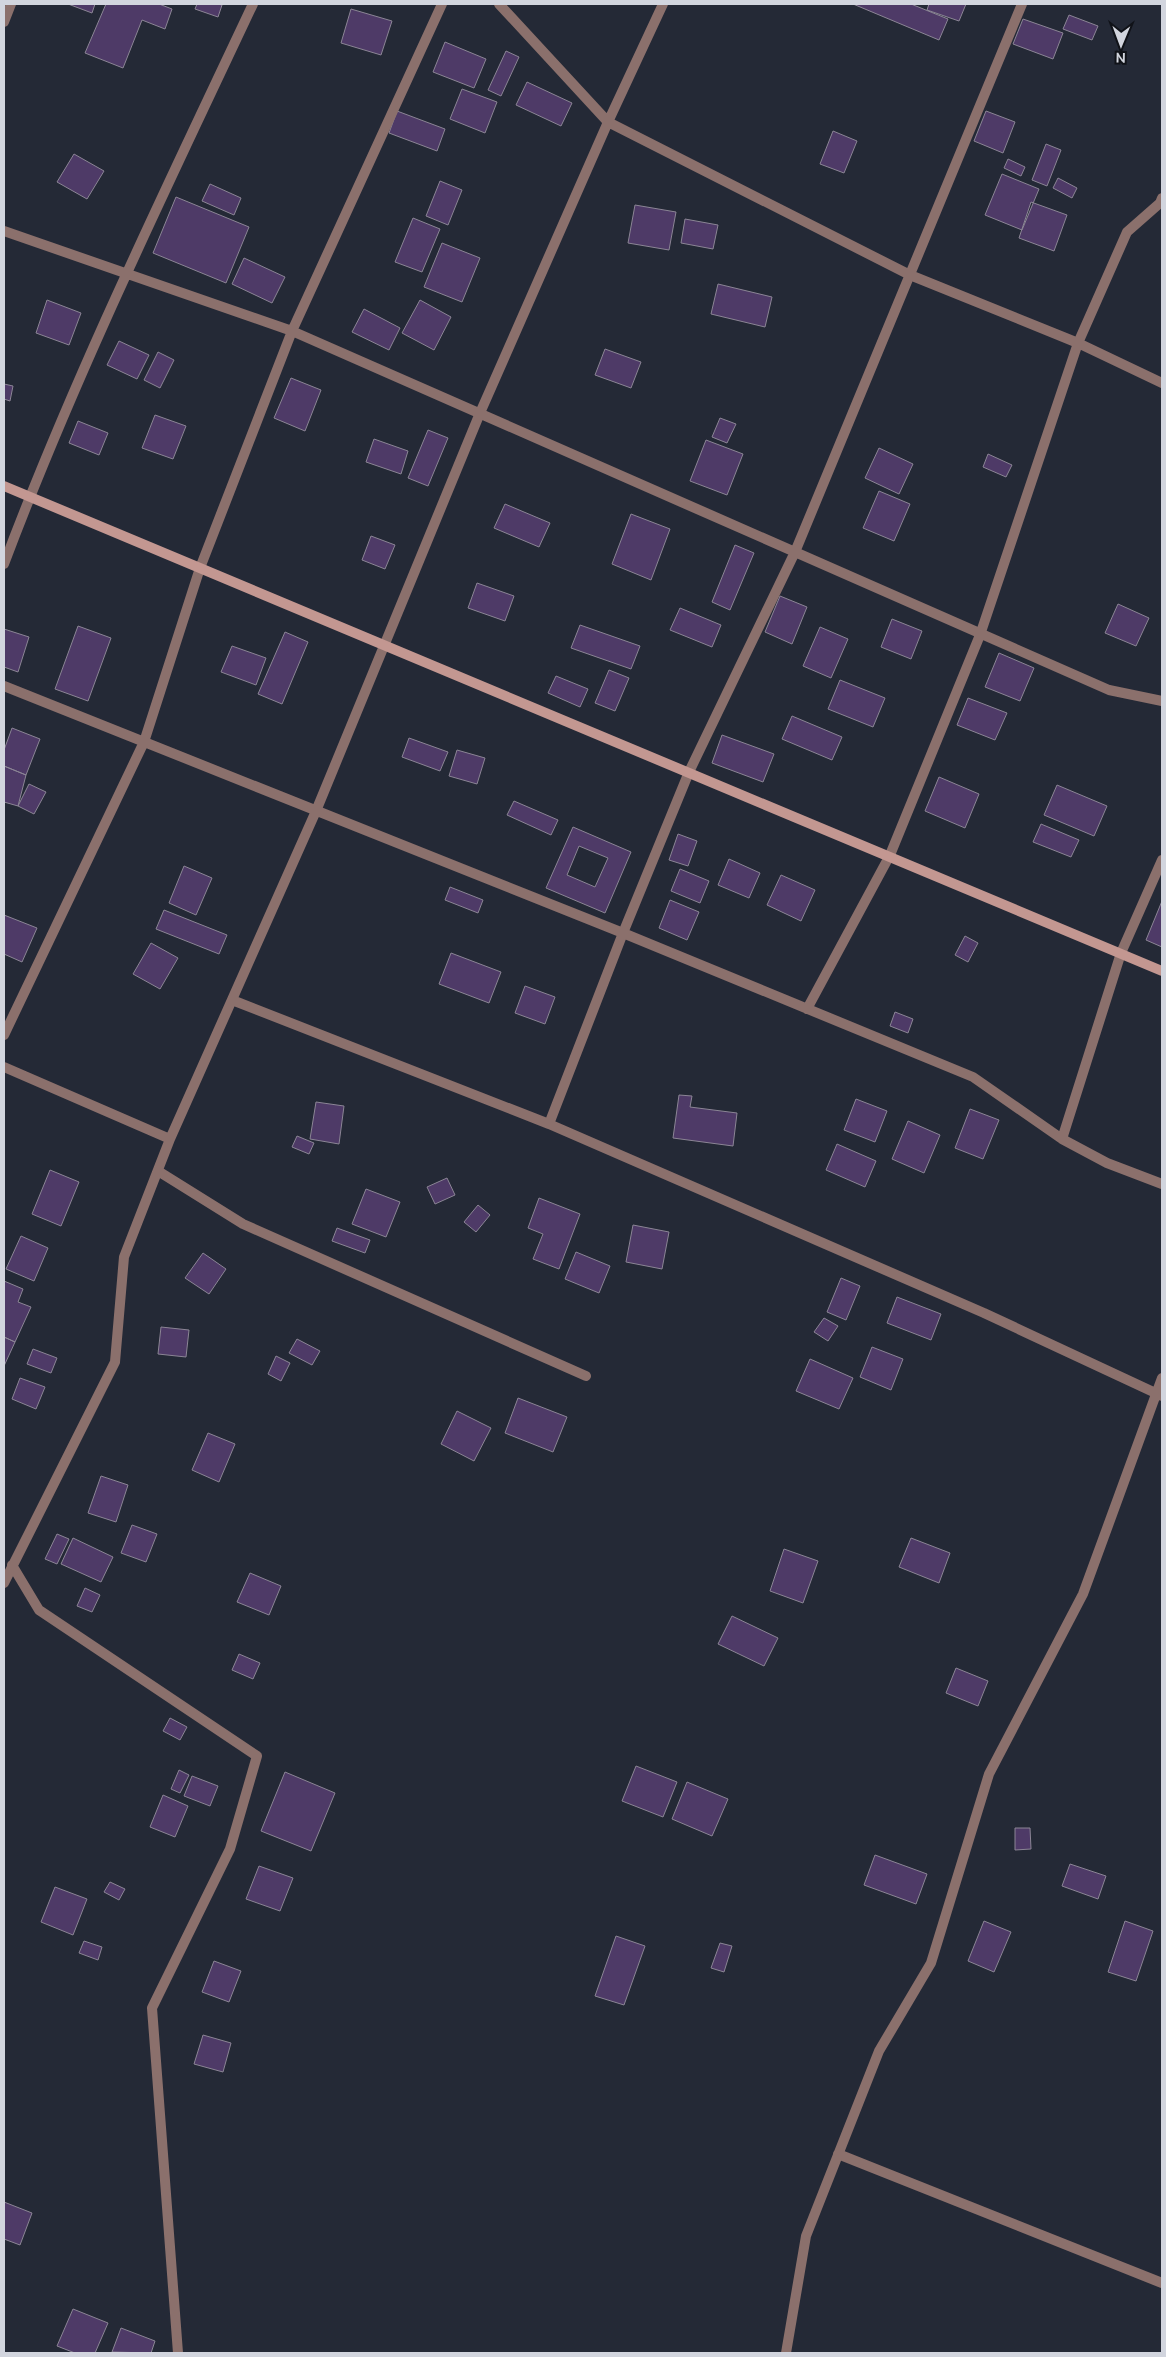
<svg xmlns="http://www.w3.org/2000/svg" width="1166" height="2357" font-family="Ubuntu,sans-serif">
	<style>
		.building { fill: #4e3a67; stroke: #8b8595; fill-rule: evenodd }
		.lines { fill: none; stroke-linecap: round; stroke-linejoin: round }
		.street { stroke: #8b706c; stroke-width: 10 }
		.secondary { stroke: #c39791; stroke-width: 10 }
	</style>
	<rect width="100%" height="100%" fill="#242936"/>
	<path class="building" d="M 68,4 L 95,4 L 92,13 Z
		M 106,4 L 159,4 L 172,9 L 165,29 L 142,20 L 123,68 L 85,53 Z
		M 197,4 L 218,4 L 222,5 L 218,17 L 195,9 Z
		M 853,4 L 911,4 L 948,19 L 939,40 Z
		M 929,4 L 966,4 L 959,21 L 927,10 Z
		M 351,9 L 392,21 L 381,55 L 341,43 Z
		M 1069,15 L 1098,26 L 1092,40 L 1063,29 Z
		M 1023,19 L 1063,33 L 1053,59 L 1013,44 Z
		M 445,42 L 486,59 L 474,88 L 433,72 Z
		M 506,51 L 519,57 L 501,96 L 488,90 Z
		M 527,82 L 572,103 L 561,126 L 516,105 Z
		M 462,89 L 497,102 L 485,133 L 450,119 Z
		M 397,111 L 445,129 L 437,151 L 389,133 Z
		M 986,111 L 1015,122 L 1003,153 L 974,141 Z
		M 833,131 L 857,141 L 844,173 L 820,164 Z
		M 1046,144 L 1061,150 L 1047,186 L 1032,180 Z
		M 74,154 L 104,171 L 87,199 L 57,182 Z
		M 1008,159 L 1025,167 L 1021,176 L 1004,168 Z
		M 1002,174 L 1039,189 L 1022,230 L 985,215 Z
		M 1058,178 L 1077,188 L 1072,198 L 1053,188 Z
		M 440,181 L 462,190 L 448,225 L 426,216 Z
		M 210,184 L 241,198 L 234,215 L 202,201 Z
		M 176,197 L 249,227 L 226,283 L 153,253 Z
		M 1031,202 L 1067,215 L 1054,251 L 1019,238 Z
		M 635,205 L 676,212 L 669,250 L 628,243 Z
		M 413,218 L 440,229 L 422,272 L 395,262 Z
		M 685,219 L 718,225 L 713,249 L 681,243 Z
		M 442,243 L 480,258 L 462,302 L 424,287 Z
		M 244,258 L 285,277 L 272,303 L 232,284 Z
		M 718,284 L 772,297 L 765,327 L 711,314 Z
		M 47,300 L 81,313 L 69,345 L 36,333 Z
		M 420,300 L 451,317 L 434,350 L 402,333 Z
		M 364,309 L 400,328 L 389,350 L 352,332 Z
		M 119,341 L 149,355 L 137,379 L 107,365 Z
		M 605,349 L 641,362 L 631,388 L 595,375 Z
		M 158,352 L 174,360 L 160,388 L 144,380 Z
		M 291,378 L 321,390 L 305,431 L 274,418 Z
		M 4,384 L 13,386 L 10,401 L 4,399 Z
		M 155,415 L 186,426 L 173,459 L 142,448 Z
		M 720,418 L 736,424 L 727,443 L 712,437 Z
		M 78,421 L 108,433 L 99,455 L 69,443 Z
		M 428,430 L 448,438 L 428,486 L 408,478 Z
		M 374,439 L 408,451 L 401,474 L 366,462 Z
		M 706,440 L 743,454 L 727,495 L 690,481 Z
		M 879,448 L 913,464 L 899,494 L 865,478 Z
		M 988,454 L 1012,465 L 1006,477 L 983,467 Z
		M 879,491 L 910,504 L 894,541 L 863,528 Z
		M 505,504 L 550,523 L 539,547 L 494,528 Z
		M 631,514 L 670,529 L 651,580 L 612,564 Z
		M 371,536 L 395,545 L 385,569 L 362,560 Z
		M 735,545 L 754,553 L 730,610 L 712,602 Z
		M 477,583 L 514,596 L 505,621 L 468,608 Z
		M 780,596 L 807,607 L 792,644 L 765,632 Z
		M 1118,604 L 1149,618 L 1136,646 L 1105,633 Z
		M 680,608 L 721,625 L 712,647 L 670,630 Z
		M 892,619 L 922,631 L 911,659 L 881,647 Z
		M 580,625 L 640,646 L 631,669 L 571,648 Z
		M 78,626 L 111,638 L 88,701 L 55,689 Z
		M 820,627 L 848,639 L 831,678 L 803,666 Z
		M 4,629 L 29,637 L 18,672 L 4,667 Z
		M 285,632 L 308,642 L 282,704 L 258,694 Z
		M 232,646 L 266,658 L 256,685 L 221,672 Z
		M 999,653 L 1034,668 L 1020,701 L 985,687 Z
		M 609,670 L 629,678 L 615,711 L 595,703 Z
		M 556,676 L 588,689 L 580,707 L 548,693 Z
		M 840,680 L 885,698 L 873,727 L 828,709 Z
		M 968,698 L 1007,713 L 995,740 L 957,725 Z
		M 792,716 L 842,737 L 832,760 L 782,739 Z
		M 12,728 L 40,739 L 26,775 L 4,766 L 4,750 Z
		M 722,735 L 774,754 L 763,782 L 712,763 Z
		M 409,738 L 448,752 L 440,771 L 402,757 Z
		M 457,750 L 485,758 L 477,784 L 449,776 Z
		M 4,766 L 26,775 L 18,806 L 4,802 Z
		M 939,777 L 979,794 L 965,828 L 925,811 Z
		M 29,784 L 46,792 L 34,814 L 18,806 Z
		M 1057,785 L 1107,806 L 1094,836 L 1044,815 Z
		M 514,801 L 558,820 L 551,835 L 507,815 Z
		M 1041,824 L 1079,840 L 1071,857 L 1033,842 Z
		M 573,827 L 631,852 L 605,913 L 546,888 ZM 579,846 L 608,858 L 595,887 L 567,875 Z
		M 678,834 L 697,841 L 688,866 L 669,860 Z
		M 729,859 L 760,873 L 749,898 L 718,885 Z
		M 184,866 L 212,878 L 196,915 L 169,903 Z
		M 680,869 L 709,881 L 700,903 L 671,891 Z
		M 781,875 L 815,890 L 801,921 L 767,905 Z
		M 450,887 L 483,900 L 478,913 L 445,900 Z
		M 670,900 L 699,912 L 687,940 L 659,928 Z
		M 1162,901 L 1162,947 L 1146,940 Z
		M 164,910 L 227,935 L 219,954 L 156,929 Z
		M 4,915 L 37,928 L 22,962 L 4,954 Z
		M 965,936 L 978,943 L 968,962 L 955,955 Z
		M 151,943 L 178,958 L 160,989 L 133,974 Z
		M 451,953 L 501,972 L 489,1003 L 439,984 Z
		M 525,986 L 555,997 L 545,1024 L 515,1013 Z
		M 895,1012 L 913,1019 L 908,1033 L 890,1026 Z
		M 679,1095 L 692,1096 L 690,1107 L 737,1113 L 733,1146 L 673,1138 Z
		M 856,1099 L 887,1111 L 875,1142 L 844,1130 Z
		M 316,1102 L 344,1106 L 339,1144 L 310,1139 Z
		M 970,1109 L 999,1120 L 983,1159 L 955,1148 Z
		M 908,1121 L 940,1135 L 924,1173 L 892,1159 Z
		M 297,1136 L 314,1143 L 309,1154 L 292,1147 Z
		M 837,1144 L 876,1161 L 865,1187 L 826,1170 Z
		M 50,1170 L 79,1182 L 61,1226 L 32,1214 Z
		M 447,1178 L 455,1195 L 435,1204 L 427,1187 Z
		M 366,1189 L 400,1202 L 386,1237 L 352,1224 Z
		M 539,1198 L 580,1214 L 559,1269 L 533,1259 L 543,1234 L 528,1228 Z
		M 478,1205 L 490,1215 L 476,1232 L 464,1222 Z
		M 633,1225 L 669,1232 L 662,1269 L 626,1262 Z
		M 337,1228 L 370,1240 L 365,1253 L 332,1241 Z
		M 21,1236 L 48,1248 L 34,1281 L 6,1269 Z
		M 576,1252 L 610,1266 L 599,1293 L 565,1279 Z
		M 203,1253 L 226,1269 L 209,1294 L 185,1278 Z
		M 841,1278 L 860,1286 L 846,1320 L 827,1312 Z
		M 4,1281 L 23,1289 L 18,1302 L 31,1307 L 15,1342 L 4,1337 Z
		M 897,1297 L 941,1314 L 931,1340 L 887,1323 Z
		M 824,1318 L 838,1326 L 828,1341 L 814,1332 Z
		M 161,1327 L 189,1330 L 186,1357 L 158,1354 Z
		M 4,1337 L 15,1342 L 4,1366 Z
		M 297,1339 L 320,1351 L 312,1365 L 289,1353 Z
		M 872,1347 L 903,1359 L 891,1390 L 860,1377 Z
		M 33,1349 L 57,1358 L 51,1373 L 27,1364 Z
		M 276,1356 L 290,1363 L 281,1381 L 268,1374 Z
		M 810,1359 L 853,1378 L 839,1409 L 796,1391 Z
		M 20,1378 L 45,1387 L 36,1409 L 12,1399 Z
		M 518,1398 L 567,1417 L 553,1452 L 505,1433 Z
		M 457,1411 L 491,1428 L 474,1461 L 441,1444 Z
		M 208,1433 L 235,1444 L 219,1482 L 192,1470 Z
		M 101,1476 L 128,1485 L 116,1522 L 88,1513 Z
		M 132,1525 L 157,1534 L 146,1562 L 121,1553 Z
		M 57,1534 L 69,1539 L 57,1564 L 45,1559 Z
		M 73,1538 L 113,1557 L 101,1582 L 61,1564 Z
		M 911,1538 L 950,1553 L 939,1583 L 899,1567 Z
		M 784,1549 L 818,1561 L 803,1603 L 770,1591 Z
		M 250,1573 L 281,1586 L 269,1615 L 237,1602 Z
		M 85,1588 L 100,1595 L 92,1612 L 77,1606 Z
		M 732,1616 L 778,1638 L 764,1666 L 718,1644 Z
		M 239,1654 L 260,1663 L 253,1679 L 232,1670 Z
		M 956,1668 L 988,1681 L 978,1706 L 946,1693 Z
		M 170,1718 L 187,1727 L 180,1740 L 163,1731 Z
		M 636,1766 L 677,1782 L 663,1817 L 622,1801 Z
		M 179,1770 L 189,1775 L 180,1793 L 171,1789 Z
		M 285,1772 L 335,1793 L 311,1851 L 261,1831 Z
		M 192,1776 L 218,1786 L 210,1806 L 184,1796 Z
		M 687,1782 L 728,1799 L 712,1836 L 672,1819 Z
		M 163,1795 L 188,1806 L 175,1837 L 150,1827 Z
		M 1015,1828 L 1030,1828 L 1031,1849 L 1015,1850 Z
		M 875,1855 L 927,1874 L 916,1904 L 864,1885 Z
		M 1070,1864 L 1106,1876 L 1098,1899 L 1062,1886 Z
		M 259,1866 L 293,1878 L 280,1911 L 246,1899 Z
		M 110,1882 L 125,1889 L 119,1900 L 104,1892 Z
		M 55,1887 L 87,1899 L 73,1935 L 41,1922 Z
		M 984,1921 L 1011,1932 L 994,1972 L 968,1961 Z
		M 1125,1921 L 1153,1931 L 1136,1981 L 1108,1972 Z
		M 616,1936 L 645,1946 L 624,2005 L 595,1996 Z
		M 84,1941 L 102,1947 L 98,1960 L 79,1953 Z
		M 720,1943 L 732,1946 L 724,1972 L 711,1968 Z
		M 214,1961 L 241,1971 L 229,2002 L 202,1992 Z
		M 203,2035 L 231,2043 L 223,2072 L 194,2064 Z
		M 4,2202 L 32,2213 L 20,2245 L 4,2239 Z
		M 73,2309 L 108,2323 L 95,2353 L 75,2353 L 57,2346 Z
		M 121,2328 L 155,2341 L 151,2353 L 112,2352 Z"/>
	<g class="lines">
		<path class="street" d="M 499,4 L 608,122 L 910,275 L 1078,343 L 1162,383
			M 4,22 L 11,4
			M 4,231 L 292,331 L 1109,690 L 1162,701
			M 4,564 C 76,373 166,189 253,4
			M 4,686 L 623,933 L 973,1077 L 1062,1139 L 1107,1163 L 1162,1184
			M 232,1000 L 549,1124 L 984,1313 L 1162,1396
			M 807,1009 L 890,855 L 980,635 L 1078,343 L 1127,232 L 1160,203 L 1162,198
			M 4,1035 L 144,742 L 200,568 L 292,331 L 442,4
			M 4,1067 L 170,1139
			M 549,1124 L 623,933 L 689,772 L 795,552 L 1022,4
			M 1062,1139 L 1121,953 L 1162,860
			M 158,1171 L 243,1224 L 586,1376
			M 12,1565 L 39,1610 L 257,1756 L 230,1849 L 152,2008 L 178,2353
			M 4,1583 L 115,1362 L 124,1257 L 170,1139 L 316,811 L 480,413 L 608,122 L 663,4
			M 838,2154 L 1162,2283
			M 786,2353 L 806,2236 L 879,2051 L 931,1963 L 989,1774 L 1083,1594 L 1162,1378"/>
		<path class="secondary" d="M 4,486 L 1162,971"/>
	</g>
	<rect width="1166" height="2357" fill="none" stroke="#d2d5de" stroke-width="10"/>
	<g transform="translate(1121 45) rotate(181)" stroke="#101218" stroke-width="4" paint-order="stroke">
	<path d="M0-4L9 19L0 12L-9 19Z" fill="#d2d5de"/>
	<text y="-8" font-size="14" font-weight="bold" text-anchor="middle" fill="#d2d5de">N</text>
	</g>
</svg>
